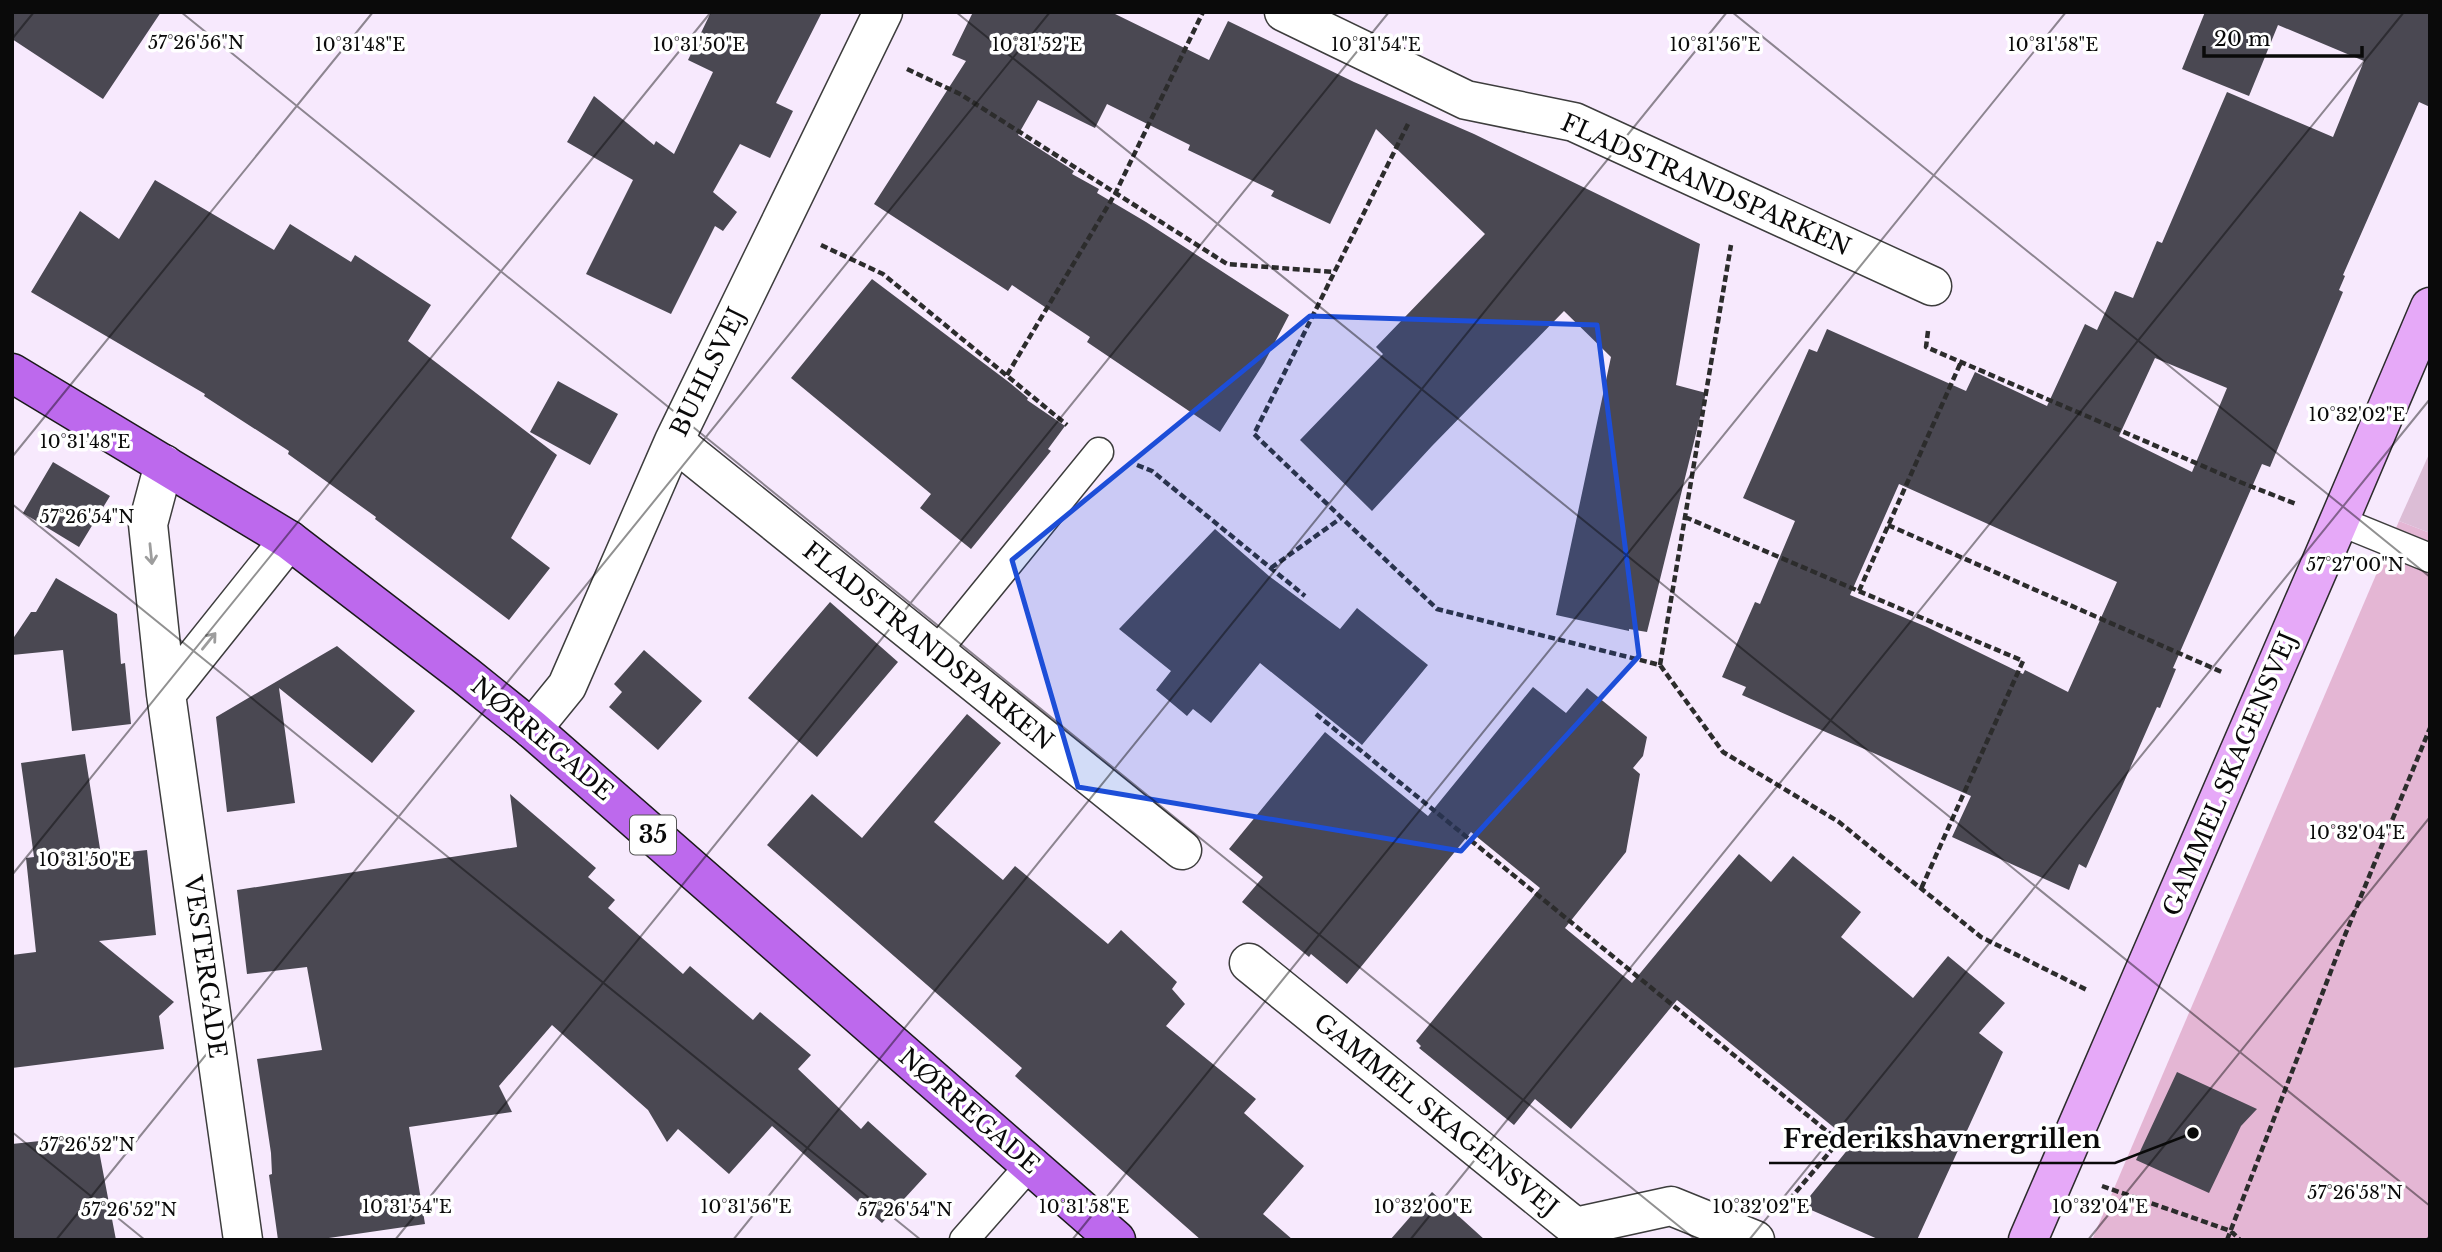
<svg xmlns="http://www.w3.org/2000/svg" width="2442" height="1252" font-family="'Libre Baskerville',serif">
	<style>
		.green { fill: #e4b6d4 }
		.cemetery { fill: #dcbdd6 }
		.building { fill: #4a4852; fill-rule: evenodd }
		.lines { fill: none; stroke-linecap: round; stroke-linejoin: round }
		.lane-casing { stroke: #3d3d3d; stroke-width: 31 }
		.street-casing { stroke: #3d3d3d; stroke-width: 41 }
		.secondary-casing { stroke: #2c2c2c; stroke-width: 41 }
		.primary-casing { stroke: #1b1b1b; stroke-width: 41 }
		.path { stroke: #2c2c2c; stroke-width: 4.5; stroke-dasharray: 7 3.5; stroke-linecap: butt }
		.lane { stroke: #fff; stroke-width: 28 }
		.street { stroke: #fff; stroke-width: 38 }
		.secondary { stroke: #e6a9f8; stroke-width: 38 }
		.primary { stroke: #bd69ed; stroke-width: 38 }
		.oneway { stroke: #9d9d9d }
		.marked { fill: #1d4ed8; fill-opacity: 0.2; stroke: #1d4ed8; stroke-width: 5; stroke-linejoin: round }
		.ticks { fill: none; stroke: #0a0a0a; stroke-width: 2; stroke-opacity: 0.45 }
		.labels { text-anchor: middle; stroke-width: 7; stroke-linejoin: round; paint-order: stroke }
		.shield { fill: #fff; stroke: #545454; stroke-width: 2 }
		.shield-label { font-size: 23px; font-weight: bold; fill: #0a0a0a }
		.street-label { font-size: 24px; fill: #0a0a0a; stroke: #fff }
		.ticks-label { font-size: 18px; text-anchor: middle; fill: #0a0a0a; stroke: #fff; stroke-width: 7; stroke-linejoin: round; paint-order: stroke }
		.leader { fill: none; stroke: #0a0a0a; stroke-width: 2.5 }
		.callout-dot { fill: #0a0a0a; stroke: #fff; stroke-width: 2.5 }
		.callout-label { font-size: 26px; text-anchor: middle; font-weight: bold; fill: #0a0a0a; stroke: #fff; stroke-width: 7; stroke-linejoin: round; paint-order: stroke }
	</style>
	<rect width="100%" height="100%" fill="#f7e9fd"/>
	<path class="green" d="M 2399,521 L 2430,533 L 2430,1240 L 2092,1240 Z"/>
	<path class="cemetery" d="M 2430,452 L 2430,533 L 2399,521 Z"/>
	<path class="building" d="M 12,12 L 161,12 L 103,99 L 12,39 Z
		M 711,12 L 822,12 L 776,103 L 793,111 L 770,158 L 740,144 L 713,192 L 737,212 L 723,231 L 715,226 L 671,314 L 586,274 L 633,180 L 567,142 L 594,96 L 654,145 L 656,141 L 674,154 L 713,72 L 688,60 Z
		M 973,12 L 1111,12 L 1209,60 L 1228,21 L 1354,82 L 1474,134 L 1700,244 L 1676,385 L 1706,393 L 1647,632 L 1629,629 L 1629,631 L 1556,615 L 1611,357 L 1564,311 L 1432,446 L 1372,511 L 1300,440 L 1383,354 L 1376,347 L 1485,234 L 1376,129 L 1330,224 L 1271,196 L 1274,191 L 1188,150 L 1190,145 L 1107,104 L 1095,128 L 1038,100 L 1018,135 L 1074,171 L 1072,174 L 1099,189 L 1097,193 L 1146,222 L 1289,315 L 1264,363 L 1220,432 L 1087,342 L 1090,337 L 1012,285 L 1008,291 L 874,204 L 966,61 L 952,55 Z
		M 2205,12 L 2430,12 L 2430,107 L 2419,102 L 2343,275 L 2345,276 L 2339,290 L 2343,292 L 2270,467 L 2262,464 L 2173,668 L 2176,669 L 2160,708 L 2157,707 L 2086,868 L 2079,864 L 2069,890 L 1952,837 L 1971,796 L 1742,695 L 1746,687 L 1722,677 L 1755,602 L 1760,604 L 1795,521 L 1743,498 L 1809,349 L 1817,352 L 1827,329 L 1966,391 L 1975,372 L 2047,406 L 2085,324 L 2097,330 L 2115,291 L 2133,298 L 2157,241 L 2162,243 L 2227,92 L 2333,137 L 2364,61 L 2278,25 L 2249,96 L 2182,69 ZM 2155,358 L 2227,388 L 2192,472 L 2119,436 ZM 1899,484 L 2117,582 L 2068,692 L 2025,670 L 2023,674 L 1927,627 L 1850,595 Z
		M 155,180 L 274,250 L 290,224 L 351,262 L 355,255 L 431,305 L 408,341 L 557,455 L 511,538 L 550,568 L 509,620 L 375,519 L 376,517 L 288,454 L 289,451 L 204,396 L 205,394 L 31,292 L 80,211 L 119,239 Z
		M 872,279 L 1010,383 L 1028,398 L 1027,400 L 1065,426 L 1048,449 L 1051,451 L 971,549 L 920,508 L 931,494 L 791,378 Z
		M 558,381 L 618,414 L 590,465 L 530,432 Z
		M 53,462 L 110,496 L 79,547 L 23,513 Z
		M 1215,529 L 1269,576 L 1340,629 L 1357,608 L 1428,665 L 1362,745 L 1260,663 L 1211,723 L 1193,709 L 1187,716 L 1156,690 L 1171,671 L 1119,629 Z
		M 56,578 L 117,614 L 121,664 L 125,663 L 131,724 L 72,731 L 63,650 L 12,655 L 12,640 L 31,612 L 36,612 Z
		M 830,602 L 898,662 L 817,757 L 748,698 Z
		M 337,646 L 415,711 L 372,763 L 279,688 L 295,803 L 227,812 L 216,717 Z
		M 644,650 L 702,701 L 658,750 L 609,707 L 622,692 L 614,684 Z
		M 1533,687 L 1566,713 L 1587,688 L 1647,737 L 1643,756 L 1633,768 L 1640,774 L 1626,852 L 1565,928 L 1632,983 L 1739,854 L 1771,882 L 1793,856 L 1861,912 L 1841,937 L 1913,998 L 1948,956 L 2005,1003 L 1979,1033 L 2003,1052 L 1917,1240 L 1880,1240 L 1802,1206 L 1853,1143 L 1677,1000 L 1571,1129 L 1535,1099 L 1514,1125 L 1419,1048 L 1421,1046 L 1416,1041 L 1540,888 L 1471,832 L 1347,984 L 1311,954 L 1309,957 L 1242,902 L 1263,877 L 1229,849 L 1325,732 L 1428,816 Z
		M 967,714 L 1001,743 L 934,822 L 1003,880 L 1015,866 L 1108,944 L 1121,930 L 1177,982 L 1172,989 L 1185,1004 L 1166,1026 L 1256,1099 L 1244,1113 L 1304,1166 L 1263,1214 L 1293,1240 L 1201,1240 L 1015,1076 L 1022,1068 L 767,845 L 812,794 L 862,838 Z
		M 85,754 L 101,855 L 147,850 L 156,935 L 99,941 L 174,1002 L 159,1016 L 164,1049 L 12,1068 L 12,955 L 36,952 L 26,858 L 34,857 L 21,763 Z
		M 510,794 L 596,868 L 588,877 L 615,900 L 608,908 L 683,974 L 690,966 L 753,1020 L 760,1012 L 811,1055 L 798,1069 L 861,1129 L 868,1121 L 927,1174 L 882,1223 L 772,1126 L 729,1174 L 678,1129 L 667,1142 L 648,1110 L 552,1025 L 499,1086 L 512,1112 L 409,1127 L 425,1224 L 315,1240 L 278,1240 L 269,1175 L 272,1174 L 271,1153 L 257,1059 L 322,1050 L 307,967 L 247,974 L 237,890 L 517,847 Z
		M 2177,1072 L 2257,1109 L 2241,1126 L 2209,1193 L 2136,1160 Z
		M 96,1135 L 116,1240 L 12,1240 L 12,1144 Z
		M 1432,1192 L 1485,1240 L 1390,1240 Z"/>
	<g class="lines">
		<g class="lane-casing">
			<path id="lane" d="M 2339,521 L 2430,558
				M 936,652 L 1099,452
				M 964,1240 L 1030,1165"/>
		</g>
		<g class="street-casing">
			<path id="street" d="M 1284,12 L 1466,100 L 1574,122 L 1932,286
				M 674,441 L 1182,850
				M 164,464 L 148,524 L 166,694 L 243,1240
				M 166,694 L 289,540
				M 532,729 L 567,686 L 674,441 L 883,12
				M 1249,963 L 1575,1227 L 1671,1206 L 1755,1240"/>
		</g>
		<g class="secondary-casing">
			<path id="secondary" d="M 2028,1240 L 2339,521 L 2430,307"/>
		</g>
		<g class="primary-casing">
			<path id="primary" d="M 12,373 L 289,540 L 465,675 L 532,729 L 1116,1240"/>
		</g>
		<path class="path" d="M 907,69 L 960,94 L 1227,264 L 1334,272
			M 1408,124 L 1254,434 L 1437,609 L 1660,665 L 1723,752 L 1839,822 L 1981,937 L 2087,990
			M 821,245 L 883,274 L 1067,425
			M 1928,331 L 1926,347 L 2240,482 L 2296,504
			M 1007,375 L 1115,194 L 1203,12
			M 1137,465 L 1152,471 L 1305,596
			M 1685,517 L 2023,661 L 1921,889
			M 1888,525 L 2224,673
			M 1271,568 L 1341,518
			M 1859,591 L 1961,362
			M 1660,665 L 1731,245
			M 1316,714 L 1839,1141 L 1785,1205
			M 2102,1186 L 2231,1231 L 2240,1240
			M 2227,1240 L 2343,940 L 2430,728"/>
		<use href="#lane" class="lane"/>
		<use href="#street" class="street"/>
		<use href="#secondary" class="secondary"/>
		<use href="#primary" class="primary"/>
	</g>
	<defs><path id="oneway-shaft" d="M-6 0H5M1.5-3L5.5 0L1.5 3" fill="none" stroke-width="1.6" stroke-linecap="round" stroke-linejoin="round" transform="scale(1.75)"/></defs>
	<g class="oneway">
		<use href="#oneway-shaft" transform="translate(151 554) rotate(84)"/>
		<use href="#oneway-shaft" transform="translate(209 641) rotate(-51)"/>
	</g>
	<path class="marked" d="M 1310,316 L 1597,325 L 1639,656 L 1461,851 L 1078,787 L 1012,560 Z"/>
	<path class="ticks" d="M 181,12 L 1696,1240M 956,12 L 2430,1206M 1732,12 L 2430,577M 12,39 L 34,12M 12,457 L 373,12M 12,504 L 921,1240M 12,875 L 711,12M 12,1132 L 145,1240M 56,1240 L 1050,12M 395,1240 L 1389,12M 733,1240 L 1727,12M 1072,1240 L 2066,12M 1410,1240 L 2404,12M 1749,1240 L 2430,399M 2088,1240 L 2430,817M 2426,1240 L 2430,1236"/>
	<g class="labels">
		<rect class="shield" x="630" y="815.5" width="46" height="39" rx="5"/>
		<g class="shield-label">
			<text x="653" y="843">35</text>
		</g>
		<g class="street-label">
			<text transform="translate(1706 185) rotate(24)" y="8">FLADSTRANDSPARKEN</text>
			<text transform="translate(708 372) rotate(-64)" y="8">BUHLSVEJ</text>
			<text transform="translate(928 646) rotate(39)" y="8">FLADSTRANDSPARKEN</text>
			<text transform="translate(542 739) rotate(40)" y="8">NØRREGADE</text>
			<text transform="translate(2230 774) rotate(-67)" y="8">GAMMEL SKAGENSVEJ</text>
			<text transform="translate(205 967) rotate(82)" y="8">VESTERGADE</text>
			<text transform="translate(969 1111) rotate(41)" y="8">NØRREGADE</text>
			<text transform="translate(1436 1115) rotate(39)" y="8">GAMMEL SKAGENSVEJ</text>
		</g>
	</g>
	<g class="ticks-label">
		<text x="196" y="49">57°26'56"N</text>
		<text x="699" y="51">10°31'50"E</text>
		<text x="1037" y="51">10°31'52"E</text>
		<text x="1376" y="51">10°31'54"E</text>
		<text x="1715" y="51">10°31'56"E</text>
		<text x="2053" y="51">10°31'58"E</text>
		<text x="360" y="51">10°31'48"E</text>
		<text x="2357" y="421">10°32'02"E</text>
		<text x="85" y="448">10°31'48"E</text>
		<text x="87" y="523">57°26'54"N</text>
		<text x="2355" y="571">57°27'00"N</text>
		<text x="2357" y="839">10°32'04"E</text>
		<text x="85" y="866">10°31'50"E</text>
		<text x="87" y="1151">57°26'52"N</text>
		<text x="2355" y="1199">57°26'58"N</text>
		<text x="407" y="1213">10°31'54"E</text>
		<text x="746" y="1213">10°31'56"E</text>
		<text x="1084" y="1213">10°31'58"E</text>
		<text x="1423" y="1213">10°32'00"E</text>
		<text x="1761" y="1213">10°32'02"E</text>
		<text x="2100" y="1213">10°32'04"E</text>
		<text x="129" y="1216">57°26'52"N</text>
		<text x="905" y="1216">57°26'54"N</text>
	</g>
	<path class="leader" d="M2193 1133L2115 1163H1769"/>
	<circle class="callout-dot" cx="2193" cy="1133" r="7"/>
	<g class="callout-label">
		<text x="1942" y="1148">Frederikshavnergrillen</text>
	</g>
	<rect width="2442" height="1252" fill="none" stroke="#0a0a0a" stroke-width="28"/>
	<path d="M2204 46v10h158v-10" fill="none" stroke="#0a0a0a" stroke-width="3.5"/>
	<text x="2214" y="46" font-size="21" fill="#0a0a0a" stroke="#ffffff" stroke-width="5" paint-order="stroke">20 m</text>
</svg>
